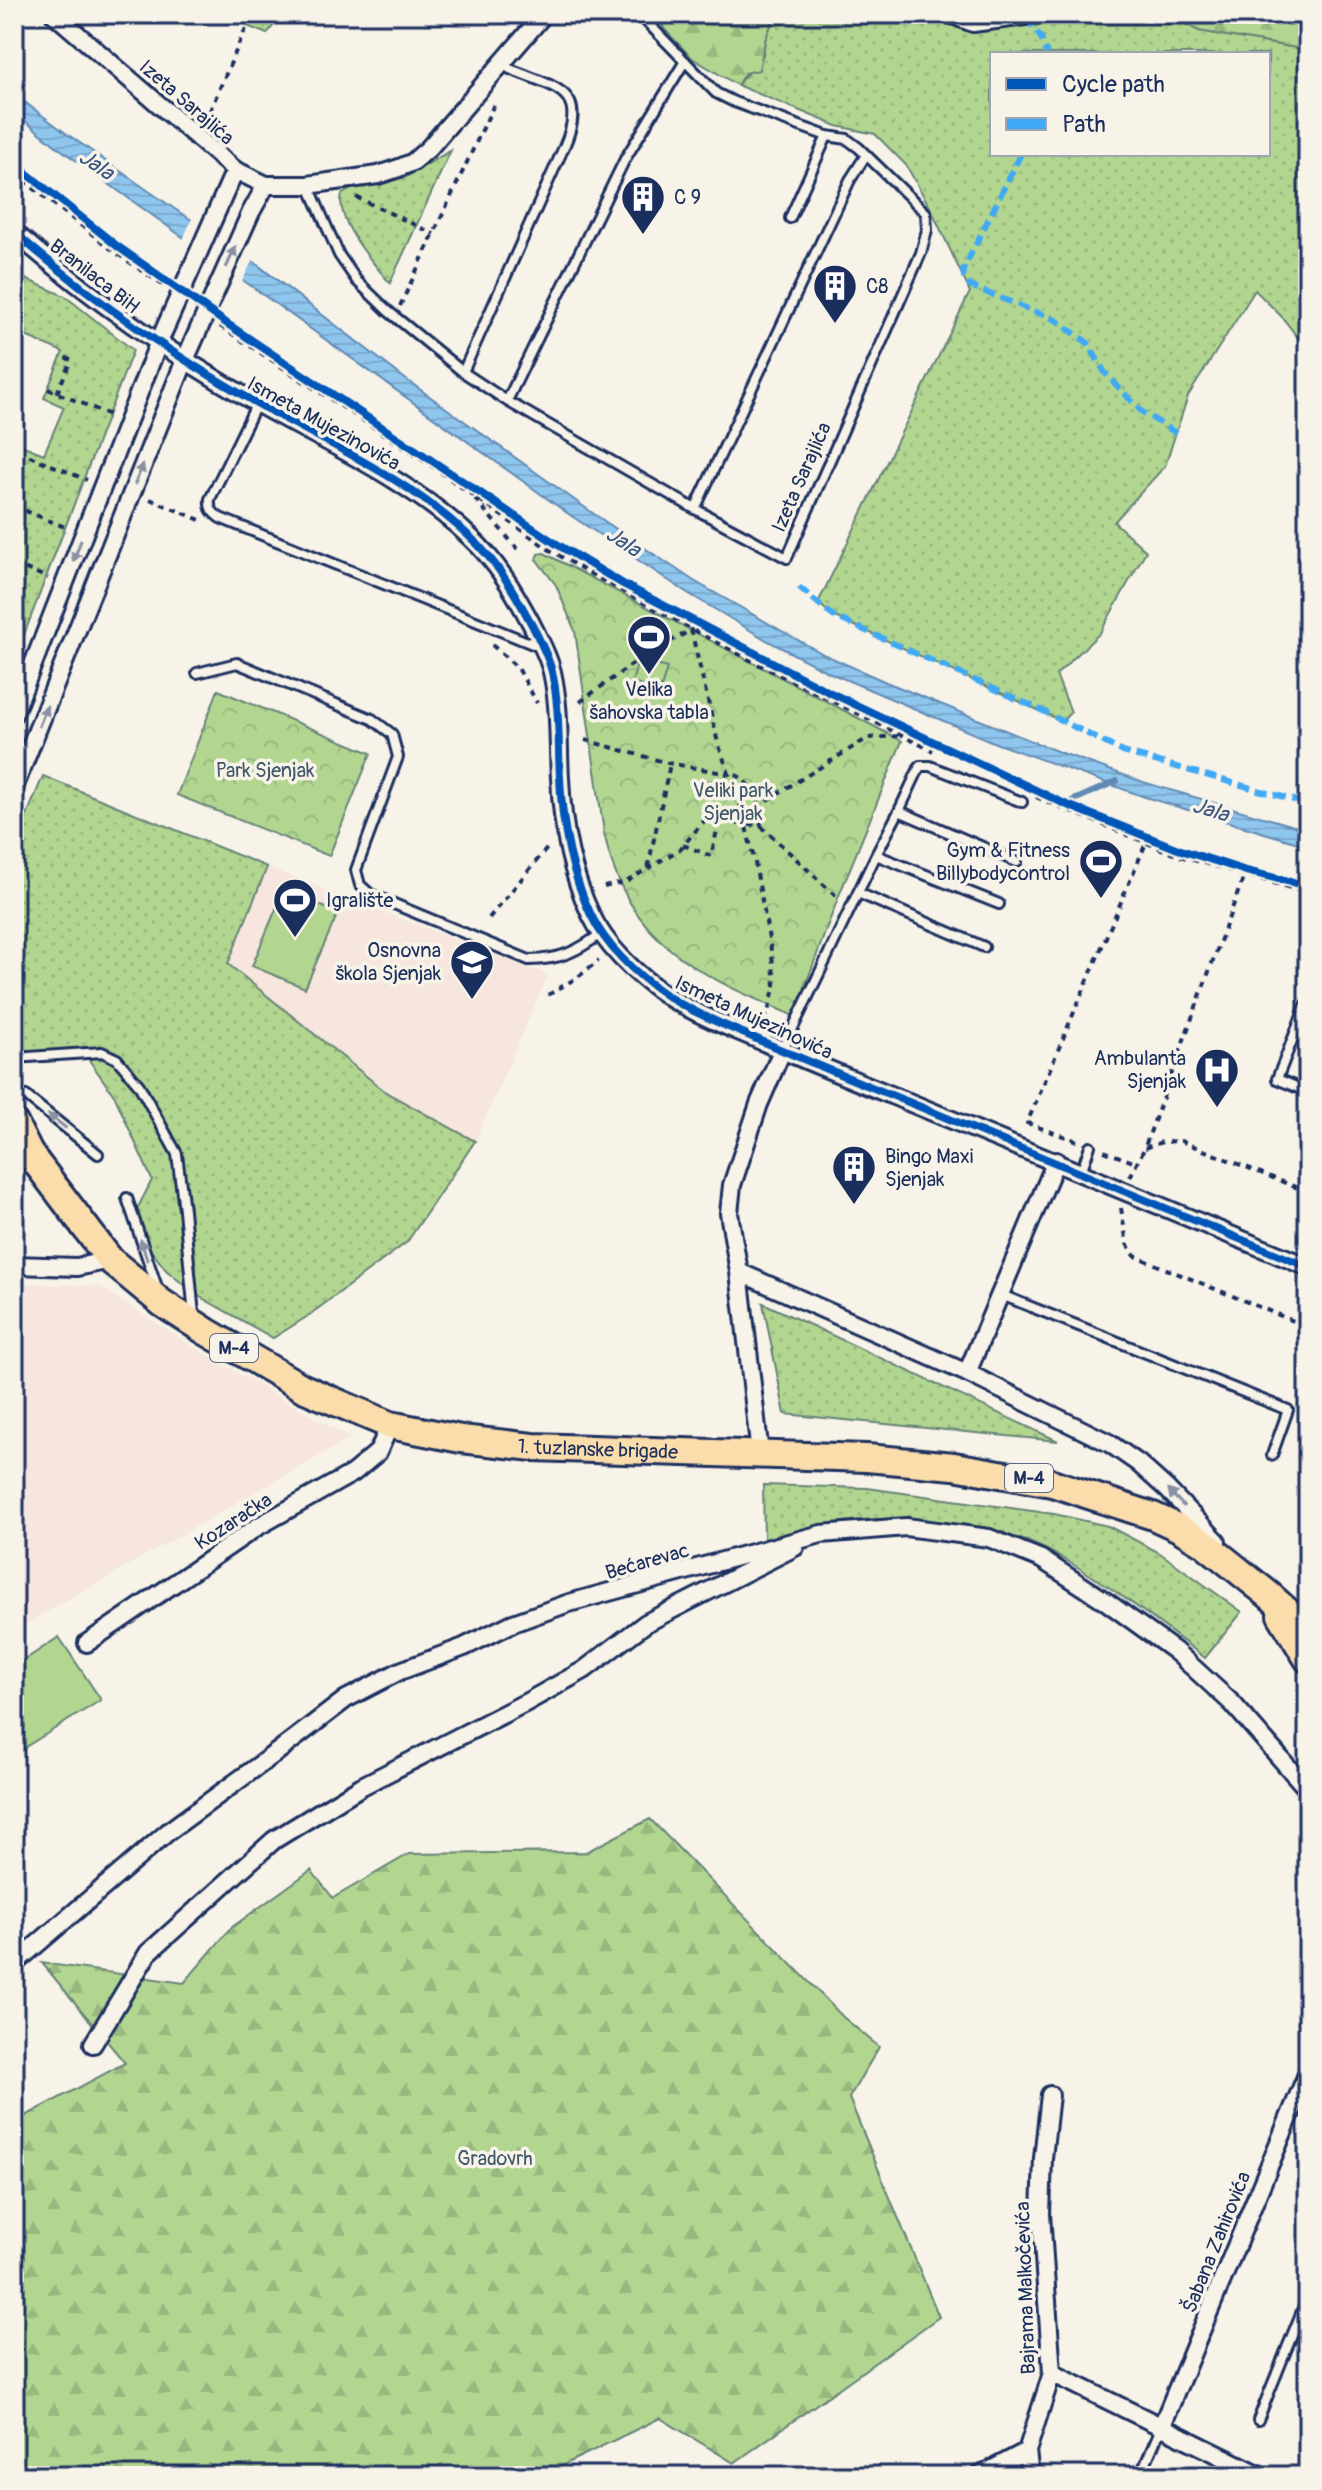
<svg xmlns="http://www.w3.org/2000/svg" width="1322" height="2490" font-family="Pangolin,sans-serif">
	<style>
		.built { fill: #f7e6dd }
		.grass { fill: url(#grass-dots); stroke: #668277; stroke-width: 2; fill-rule: evenodd }
		.forest { fill: url(#forest-firs); stroke: #668277; stroke-width: 2 }
		.park { fill: url(#park-crowns); stroke: #668277; stroke-width: 2 }
		.garden { fill: #b2d690; stroke: #668277; stroke-width: 2 }
		.water { fill: url(#water-rules); stroke: #618ab4; stroke-width: 2 }
		.pier { fill: #f7f3e8 }
		.lines { fill: none; stroke-linecap: round; stroke-linejoin: round }
		.stream { stroke: #618ab4; stroke-width: 6 }
		.service-casing { stroke: #1b2f5e; stroke-width: 14 }
		.minor-casing { stroke: #1b2f5e; stroke-width: 22 }
		.primary-casing { stroke: #1b2f5e; stroke-width: 32 }
		.path { stroke: #1b2f5e; stroke-width: 4; stroke-dasharray: 6 6; stroke-linecap: butt }
		.service { stroke: #f7f3e8; stroke-width: 8 }
		.minor { stroke: #f7f3e8; stroke-width: 16 }
		.primary { stroke: #fbddab; stroke-width: 26 }
		.quiet { stroke: #3fa9f5; stroke-width: 6; stroke-dasharray: 12 6; stroke-linecap: butt }
		.cycleway-casing { stroke: #f7f3e8; stroke-width: 13 }
		.cycleway { stroke: #0057b8; stroke-width: 8 }
		.oneway { fill: #8991a3 }
		.labels { text-anchor: middle; stroke-width: 7; stroke-linejoin: round; paint-order: stroke }
		.shield { fill: #f7f3e8; stroke: #5d6a87; stroke-width: 2 }
		.shield-label { font-size: 18px; font-weight: bold; fill: #1b2f5e }
		.street-label { font-size: 20px; fill: #1b2f5e; stroke: #f7f3e8 }
		.poi-label { font-size: 20px; fill: #1b2f5e; stroke: #f7f3e8; text-anchor: start }
		.park-label { font-size: 20px; fill: #41596a; stroke: #f7f3e8 }
		.water-label { font-size: 22px; font-style: italic; fill: #385582; stroke: #f7f3e8 }
	</style>
	<defs>
		<pattern id="grass-dots" width="8" height="8" patternUnits="userSpaceOnUse" patternTransform="scale(2)"><rect width="8" height="8" fill="#b2d690"/><path d="M2 2h.1M6 6h.1" fill="none" stroke="#98b87f" stroke-width="1.8" stroke-linecap="round"/></pattern>
		<pattern id="forest-firs" width="22" height="20" patternUnits="userSpaceOnUse" patternTransform="scale(2)"><rect width="22" height="20" fill="#b2d690"/><path d="M5 1l3.5 6h-7zM16 11l3.5 6h-7z" fill="#98b87f"/></pattern>
		<pattern id="park-crowns" width="20" height="18" patternUnits="userSpaceOnUse" patternTransform="scale(2)"><rect width="20" height="18" fill="#b2d690"/><path d="M2 6a3 3 0 1 1 6 0M12 15a3 3 0 1 1 6 0" fill="none" stroke="#98b87f"/></pattern>
		<pattern id="water-rules" width="6" height="5" patternUnits="userSpaceOnUse" patternTransform="scale(2)"><rect width="6" height="5" fill="#8fc6ed"/><path d="M0 2.5h6" fill="none" stroke="#7baace"/></pattern>
	</defs>
	<rect width="100%" height="100%" fill="#f7f3e8"/>
	<filter id="ink" filterUnits="userSpaceOnUse"><feTurbulence type="fractalNoise" baseFrequency=".0125" numOctaves="2"/><feDisplacementMap in="SourceGraphic" scale="16" xChannelSelector="R" yChannelSelector="G"/><feConvolveMatrix kernelMatrix="1 2 1 2 8 2 1 2 1" color-interpolation-filters="sRGB"/></filter>
	<g filter="url(#ink)">
		<path class="built" d="M 267,867 L 548,975 L 475,1141 L 387,1093 L 227,964 Z
			M 14,1283 L 99,1286 L 204,1353 L 350,1438 L 14,1631 Z"/>
		<path class="grass" d="M 770,14 L 1167,14 L 1199,31 L 1308,50 L 1308,351 L 1282,317 L 1255,290 L 1188,396 L 1165,466 L 1114,522 L 1146,551 L 1100,633 L 1056,675 L 1071,712 L 1062,721 L 833,616 L 818,603 L 970,292 L 931,209 L 906,165 L 875,134 L 837,126 L 737,85 L 763,55 L 765,40 L 773,20 ZM 992,54 L 1268,54 L 1268,154 L 992,154 Z
			M 451,150 L 390,283 C 373,263 335,221 342,194 L 353,188 L 406,177 Z
			M 14,274 L 65,296 L 133,350 L 14,661 L 14,461 L 21,445 L 44,454 L 64,407 L 44,398 L 63,352 L 14,331 Z
			M 43,776 L 267,867 L 228,964 L 387,1093 L 475,1141 L 407,1242 L 308,1316 L 273,1338 L 195,1294 L 166,1270 L 130,1223 L 152,1180 L 115,1097 L 82,1050 L 14,1053 L 14,847 Z
			M 763,1303 L 1058,1441 L 785,1414 Z
			M 763,1485 L 867,1488 L 1054,1514 L 1108,1526 L 1160,1553 L 1242,1612 L 1205,1658 C 1157,1621 1109,1584 1055,1554 C 994,1521 898,1512 830,1524 C 808,1528 786,1534 764,1539 Z"/>
		<path class="forest" d="M 654,14 L 770,14 L 773,20 L 765,40 L 759,70 L 745,73 L 737,85 L 692,58 L 666,31 Z
			M 1167,14 L 1303,14 L 1308,21 L 1308,50 L 1199,31 Z
			M 650,1819 L 843,2017 L 879,2047 L 849,2098 L 939,2317 L 734,2463 L 660,2418 L 563,2465 L 556,2476 L 14,2476 L 14,2122 L 125,2063 L 42,1963 L 184,1983 L 231,1928 L 311,1870 L 333,1898 L 409,1854 L 586,1852 Z"/>
		<path class="park" d="M 252,14 L 282,14 L 267,34 L 247,26 Z
			M 544,553 L 902,741 L 838,898 L 794,1016 C 699,975 627,944 604,833 L 575,631 L 556,585 L 536,559 L 538,554 Z
			M 218,690 L 371,753 L 329,856 L 177,795 Z"/>
		<path class="garden" d="M 638,660 L 667,668 L 660,691 L 632,683 Z
			M 284,890 L 338,913 L 305,988 L 252,966 Z
			M 59,1637 L 101,1700 L 14,1754 L 14,1667 Z"/>
		<path class="water" d="M 14,94 L 67,134 L 179,212 L 228,242 L 404,378 L 594,514 L 694,581 L 789,635 L 825,655 L 886,682 L 1059,752 L 1146,783 L 1308,830 L 1308,846 L 1145,797 L 998,744 L 828,672 L 768,641 L 686,592 L 570,515 L 60,149 L 14,112 Z"/>
		<path class="pier" d="M 193,216 L 231,239 L 254,257 L 241,284 L 182,242 Z"/>
		<g class="lines">
			<path class="stream" d="M 1065,804 L 1117,781"/>
			<g class="service-casing">
				<path id="service" d="M 309,186 L 339,255 L 357,281 L 388,311 L 463,372 L 507,401 L 695,509 L 787,558 L 921,253 L 927,230 L 926,213 L 859,148 L 847,139 L 827,136 L 734,102 L 716,93 L 639,14
					M 790,218 L 827,136
					M 463,372 L 564,147 C 589,90 556,88 510,69
					M 507,401 L 625,159 L 685,61
					M 257,403 L 210,499 C 209,509 212,512 220,518 L 540,647
					M 695,509 L 850,180 L 866,155
					M 197,673 L 237,663 L 372,719 L 392,734 L 398,757 L 356,870 L 360,885 L 370,894 L 529,960 C 560,960 578,951 602,933
					M 899,811 L 920,766 L 930,766 L 1022,802
					M 876,855 L 899,811 L 1017,862
					M 858,893 L 984,947
					M 1308,1000 L 1277,1079 L 1308,1092
					M 782,1051 L 876,855 L 999,904
					M 14,1058 L 102,1052 L 117,1059 L 139,1085 L 177,1154 L 184,1210 L 194,1315
					M 14,1093 L 26,1096 L 98,1154
					M 1081,1172 L 1090,1146
					M 127,1198 L 157,1287
					M 999,1294 L 1288,1410 L 1272,1455
					M 1258,2420 L 1308,2296
					M 1140,2476 L 1161,2428"/>
			</g>
			<g class="minor-casing">
				<path id="minor" d="M 54,14 L 235,170 L 266,185 L 308,185 L 378,175 L 399,168 L 413,162 L 429,148 L 544,14
					M 950,14 L 973,23 L 1041,14
					M 14,232 C 88,296 167,352 253,401 C 326,443 408,478 470,537 C 497,562 514,591 531,623 C 539,639 548,655 552,672 C 560,707 558,743 560,778 C 562,825 571,873 591,915 C 608,950 639,977 670,998 C 695,1013 723,1025 750,1036 C 801,1059 854,1080 906,1101 C 1040,1155 1174,1211 1308,1267
					M 14,713 L 158,344 L 235,170
					M 14,788 L 185,360 L 251,212 L 266,185
					M 14,1265 L 77,1267 L 110,1260
					M 739,1272 L 967,1373 L 1109,1443 L 1138,1463 L 1167,1489 L 1217,1541
					M 967,1373 L 1056,1161
					M 760,1454 L 739,1272 L 729,1213 L 732,1185 L 759,1104 L 782,1051
					M 87,1643 L 257,1527 L 353,1473 L 378,1452 L 390,1425
					M 14,1964 L 169,1831 L 277,1752 L 346,1699 L 400,1671 L 464,1647 L 513,1623 L 569,1603 L 821,1534 L 906,1527 L 989,1538 L 1041,1559 L 1107,1602 L 1175,1651 L 1233,1704 L 1308,1790
					M 93,2044 L 148,1953 L 274,1840 L 362,1786 L 527,1702 L 584,1670 L 646,1623 L 795,1547
					M 1052,2373 L 1262,2476
					M 1161,2428 L 1308,2072
					M 979,2476 L 1027,2451
					M 1030,2476 L 1027,2451 L 1052,2373 L 1041,2214 L 1043,2158 L 1050,2095"/>
			</g>
			<g class="primary-casing">
				<g id="primary">
					<path id="s1" d="M 14,1123 L 29,1153 L 110,1260 L 162,1303 L 207,1332 L 303,1388 L 390,1425 L 461,1439 L 533,1447 L 867,1458 L 954,1466 L 1052,1483 L 1153,1516 L 1179,1528 L 1204,1543 L 1269,1595 L 1308,1630"/>
					<path d="M 1281,1615 L 1308,1659"/>
				</g>
			</g>
			<path class="path" d="M 205,122 L 252,14
				M 14,173 L 115,252 L 164,286
				M 356,197 L 434,234
				M 400,306 L 496,100
				M 220,326 L 436,469 L 550,550 L 589,573 L 752,661 L 933,751
				M 48,389 L 112,416
				M 57,393 L 71,360 L 62,356
				M 18,451 L 87,480
				M 150,499 L 200,520
				M 475,499 L 520,552
				M 14,506 L 67,528
				M 14,564 L 48,578
				M 492,645 L 518,668 L 537,703
				M 580,702 L 638,660 L 691,630 L 718,743 L 729,774 C 746,774 751,791 759,805 L 868,738 L 898,736
				M 585,740 L 668,763 L 729,774 L 740,803 L 755,863 L 772,955 L 775,985 L 767,1016
				M 1036,797 L 1176,855 L 1308,893
				M 761,826 L 838,898
				M 683,845 L 711,856 L 719,822
				M 648,867 L 670,764
				M 604,887 L 626,882 L 680,849 L 705,820 L 761,826 L 759,805
				M 489,918 L 549,846
				M 548,995 L 578,977 L 599,960
				M 1077,1141 L 1027,1123 L 1146,843
				M 1145,1148 L 1162,1142 L 1181,1141 L 1308,1192
				M 1104,1151 L 1136,1163
				M 1130,1177 L 1144,1149 L 1244,876
				M 1121,1208 L 1127,1244 L 1135,1256 L 1308,1327
				M 1277,2471 L 1288,2476"/>
			<use href="#service" class="service"/>
			<use href="#minor" class="minor"/>
			<use href="#primary" class="primary"/>
			<path class="quiet" d="M 1027,17 L 1041,38 L 1047,54
				M 1021,154 L 963,270 L 964,277 L 970,286 L 1056,320 L 1088,343 L 1105,373 L 1142,412 L 1176,433
				M 799,587 L 833,616 L 1041,710 L 1123,752 L 1308,804"/>
			<g class="cycleway-casing">
				<path id="cycleway" d="M 14,163 L 117,246 L 226,323 L 555,543 L 623,584 L 831,693 L 1065,804 L 1178,849 L 1246,871 L 1308,886
					M 14,232 C 88,296 167,352 253,401 C 326,443 408,478 470,537 C 497,562 514,591 531,623 C 539,639 548,655 552,672 C 560,707 558,743 560,778 C 562,825 571,873 591,915 C 608,950 639,977 670,998 C 695,1013 723,1025 750,1036 C 801,1059 854,1080 906,1101 C 1040,1155 1174,1211 1308,1267"/>
			</g>
			<use href="#cycleway" class="cycleway"/>
		</g>
		<defs><path id="oneway-solid" d="M-6-.8H1V-3.2L6.5 0L1 3.2V.8H-6Z" transform="scale(2)"/></defs>
		<g class="oneway">
			<use href="#oneway-solid" transform="translate(231 257) rotate(-66)"/>
			<use href="#oneway-solid" transform="translate(139 474) rotate(-68)"/>
			<use href="#oneway-solid" transform="translate(77 551) rotate(111)"/>
			<use href="#oneway-solid" transform="translate(43 716) rotate(-68)"/>
			<use href="#oneway-solid" transform="translate(57 1121) rotate(-142)"/>
			<use href="#oneway-solid" transform="translate(144 1250) rotate(-108)"/>
			<use href="#oneway-solid" transform="translate(1176 1498) rotate(-133)"/>
		</g>
	</g>
	<defs>
		<g id="building-pin" transform="scale(2.3)"><path d="M0 17L-7.5 6A9.5 9.5 0 1 1 7.5 6Z" fill="#1b2f5e" stroke="#f7f3e8"/><path d="M-4-6H4V6H1V3H-1V6H-4ZM-2.5-4.3h1.7v1.8h-1.7ZM.8-4.3h1.7v1.8H.8ZM-2.5-1h1.7V.8h-1.7ZM.8-1h1.7V.8H.8Z" fill="#fff"/></g>
		<g id="stadium-pin" transform="scale(2.3)"><path d="M0 17L-7.5 6A9.5 9.5 0 1 1 7.5 6Z" fill="#1b2f5e" stroke="#f7f3e8"/><path d="M0-5a6.5 5 0 1 0 0 10a6.5 5 0 1 0 0-10ZM-3.5-1.8h7v3.6h-7Z" fill="#fff"/></g>
		<g id="school-pin" transform="scale(2.3)"><path d="M0 17L-7.5 6A9.5 9.5 0 1 1 7.5 6Z" fill="#1b2f5e" stroke="#f7f3e8"/><path d="M0-5L7-2L0 1L-7-2ZM-4 1L0 2.5L4 1V4Q0 6-4 4Z" fill="#fff"/></g>
		<g id="hospital-pin" transform="scale(2.3)"><path d="M0 17L-7.5 6A9.5 9.5 0 1 1 7.5 6Z" fill="#1b2f5e" stroke="#f7f3e8"/><path d="M-5-5h3v3.5h4V-5h3V5h-3V1.5h-4V5h-3Z" fill="#fff"/></g>
	</defs>
	<g fill-rule="evenodd">
		<use href="#building-pin" x="643" y="197"/>
		<use href="#building-pin" x="835" y="286"/>
		<use href="#stadium-pin" x="649" y="637"/>
		<use href="#stadium-pin" x="1101" y="861"/>
		<use href="#stadium-pin" x="295" y="900"/>
		<use href="#school-pin" x="472" y="962"/>
		<use href="#hospital-pin" x="1217" y="1070"/>
		<use href="#building-pin" x="854" y="1167"/>
	</g>
	<g class="labels">
		<g class="shield">
			<rect x="210" y="1334" width="48" height="28" rx="6"/>
			<rect x="1005" y="1464" width="48" height="28" rx="6"/>
		</g>
		<g class="shield-label">
			<text x="234" y="1354">M-4</text>
			<text x="1029" y="1484">M-4</text>
		</g>
		<g class="street-label">
			<text transform="translate(187 102) rotate(41)" y="7">Izeta Sarajlića</text>
			<text transform="translate(95 276) rotate(38)" y="7">Branilaca BiH</text>
			<text transform="translate(324 423) rotate(29)" y="7">Ismeta Mujezinovića</text>
			<text transform="translate(801 477) rotate(-66)" y="7">Izeta Sarajlića</text>
			<text transform="translate(754 1017) rotate(25)" y="7">Ismeta Mujezinovića</text>
			<text dy="7" stroke="none"><textPath href="#s1" startOffset="704">1. tuzlanske brigade</textPath></text>
			<text transform="translate(233 1521) rotate(-33)" y="7">Kozaračka</text>
			<text transform="translate(647 1561) rotate(-16)" y="7">Bećarevac</text>
			<text transform="translate(1216 2242) rotate(-68)" y="7">Šabana Zahirovića</text>
			<text transform="translate(1025 2288) rotate(-92)" y="7">Bajrama Malkočevića</text>
		</g>
		<g class="poi-label">
			<text x="674" y="204">C 9</text>
			<text x="866" y="293">C8</text>
			<text x="649" y="696" text-anchor="middle">Velika<tspan x="649" dy="23">šahovska tabla</tspan></text>
			<text x="1070" y="857" text-anchor="end">Gym &amp; Fitness<tspan x="1070" dy="23">Billybodycontrol</tspan></text>
			<text x="326" y="907">Igralište</text>
			<text x="441" y="957" text-anchor="end">Osnovna<tspan x="441" dy="23">škola Sjenjak</tspan></text>
			<text x="1186" y="1065" text-anchor="end">Ambulanta<tspan x="1186" dy="23">Sjenjak</tspan></text>
			<text x="885" y="1163">Bingo Maxi<tspan x="885" dy="23">Sjenjak</tspan></text>
		</g>
		<g class="park-label">
			<text x="265" y="777">Park Sjenjak</text>
			<text x="733" y="797">Veliki park<tspan x="733" dy="23">Sjenjak</tspan></text>
			<text x="495" y="2165">Gradovrh</text>
		</g>
		<g class="water-label">
			<text transform="translate(97 164) rotate(35)" y="8">Jala</text>
			<text transform="translate(624 541) rotate(34)" y="8">Jala</text>
			<text transform="translate(1211 809) rotate(17)" y="8">Jala</text>
		</g>
	</g>
	<rect width="1322" height="2490" fill="none" stroke="#f7f3e8" stroke-width="48"/>
	<rect x="24" y="24" width="1274" height="2442" fill="none" stroke="#1b2f5e" stroke-width="3" filter="url(#ink)"/>
	<rect x="990" y="52" width="280" height="104" fill="#f7f3e8" stroke="#9fa5b1" stroke-width="2"/>
	<rect x="1006" y="78" width="40" height="12" fill="#0057b8" stroke="#9fa5b1" stroke-width="2"/>
	<text x="1062" y="92" font-size="24" fill="#1b2f5e">Cycle path</text>
	<rect x="1006" y="118" width="40" height="12" fill="#3fa9f5" stroke="#9fa5b1" stroke-width="2"/>
	<text x="1062" y="132" font-size="24" fill="#1b2f5e">Path</text>
</svg>
